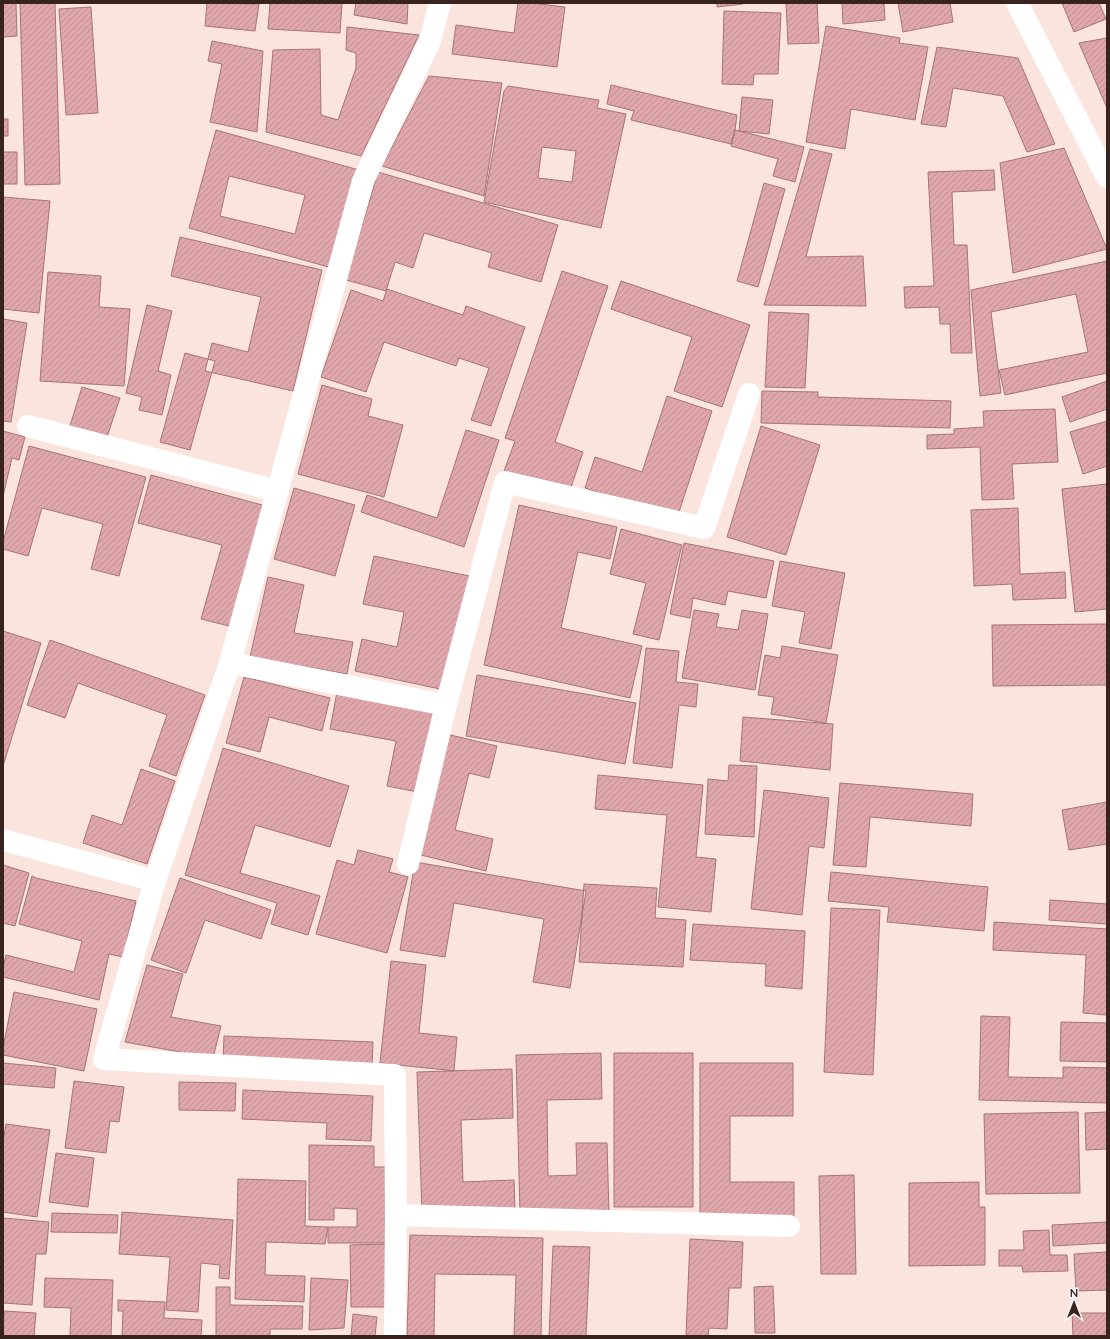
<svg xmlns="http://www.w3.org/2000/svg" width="1110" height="1339" font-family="Lato,sans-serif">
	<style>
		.building { fill: url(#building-hatch); stroke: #a77376; fill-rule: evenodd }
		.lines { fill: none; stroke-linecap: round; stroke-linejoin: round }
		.minor { stroke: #fff; stroke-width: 22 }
		.secondary { stroke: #fff; stroke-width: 22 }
	</style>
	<defs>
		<pattern id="building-hatch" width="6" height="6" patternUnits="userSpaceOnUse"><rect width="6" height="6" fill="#dfa7ab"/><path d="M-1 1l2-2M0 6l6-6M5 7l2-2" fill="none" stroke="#c08f93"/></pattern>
	</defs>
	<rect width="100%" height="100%" fill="#fbe4de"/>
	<path class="building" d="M 3,3 L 16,3 L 17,36 L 3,37 Z
		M 20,3 L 55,3 L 60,184 L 25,185 Z
		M 207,3 L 259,4 L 255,31 L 205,26 Z
		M 270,3 L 342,3 L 340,33 L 268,29 Z
		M 356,3 L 408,3 L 407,24 L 354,15 Z
		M 518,3 L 532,3 L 565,7 L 557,67 L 452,54 L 456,25 L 514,33 Z
		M 717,3 L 743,3 L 743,4 L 717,7 Z
		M 786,3 L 817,3 L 819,43 L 788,44 Z
		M 842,3 L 884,3 L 885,20 L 843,24 Z
		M 898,3 L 950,3 L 953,22 L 903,32 Z
		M 1062,3 L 1099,3 L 1106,19 L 1074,32 Z
		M 91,7 L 98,113 L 66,115 L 59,9 Z
		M 724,11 L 781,13 L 778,74 L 754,74 L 753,85 L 722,84 Z
		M 826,26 L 900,38 L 899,43 L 928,47 L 915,120 L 851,109 L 845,149 L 806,142 Z
		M 347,27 L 419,35 L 361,156 L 266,132 L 273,50 L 320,49 L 321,115 L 338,120 L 356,68 L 356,53 L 346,50 Z
		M 1107,38 L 1107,108 L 1079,43 Z
		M 212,41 L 263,51 L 257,132 L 210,122 L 222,64 L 208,61 Z
		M 937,47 L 1018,58 L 1055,144 L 1027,152 L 1003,96 L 953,88 L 946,127 L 921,124 Z
		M 429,76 L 502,83 L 484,196 L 382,166 Z
		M 611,85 L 737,115 L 735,130 L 731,144 L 631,120 L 634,111 L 607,104 Z
		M 508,86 L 599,100 L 597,108 L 626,114 L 601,228 L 484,202 L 504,91 ZM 542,147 L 576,151 L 572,182 L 538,178 Z
		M 742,97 L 773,100 L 769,134 L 739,131 Z
		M 3,119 L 8,119 L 8,136 L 3,136 Z
		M 216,130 L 359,170 L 332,268 L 189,228 ZM 229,176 L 305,195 L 295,234 L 220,216 Z
		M 735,130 L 804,147 L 795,182 L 773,176 L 778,159 L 731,146 Z
		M 1064,148 L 1107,249 L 1013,273 L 1000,163 Z
		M 810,149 L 832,154 L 806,257 L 863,256 L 866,306 L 764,305 Z
		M 3,152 L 17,152 L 17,184 L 3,184 Z
		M 994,170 L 995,190 L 952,192 L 954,245 L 967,245 L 972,353 L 951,353 L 950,324 L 940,324 L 939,307 L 905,308 L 904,287 L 934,286 L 928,172 Z
		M 378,172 L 558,225 L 541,282 L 488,267 L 492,253 L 424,233 L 413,268 L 395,262 L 386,291 L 346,280 Z
		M 764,183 L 785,189 L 758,287 L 737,281 Z
		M 3,197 L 50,201 L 39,313 L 3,309 Z
		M 180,237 L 322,270 L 293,391 L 205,371 L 212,343 L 248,352 L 261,297 L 171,276 Z
		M 1107,261 L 1107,373 L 1005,395 L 999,370 L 1088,352 L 1076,294 L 991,312 L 1001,393 L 980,396 L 971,290 Z
		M 562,271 L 608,286 L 555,442 L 583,452 L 569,493 L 504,471 L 515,441 L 505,438 Z
		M 48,272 L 101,276 L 99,307 L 130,309 L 124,386 L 40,381 Z
		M 621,281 L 750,325 L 722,407 L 674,391 L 692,337 L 611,309 Z
		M 387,289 L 463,315 L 466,306 L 525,327 L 491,426 L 471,420 L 489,368 L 459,358 L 456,366 L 384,342 L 366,392 L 321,377 L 351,290 L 383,301 Z
		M 147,305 L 172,311 L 158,371 L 171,375 L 162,415 L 139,410 L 142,397 L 126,393 Z
		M 769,312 L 809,314 L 805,388 L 765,387 Z
		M 3,319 L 27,323 L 11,422 L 3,421 Z
		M 185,353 L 215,361 L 190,450 L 160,442 Z
		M 1107,381 L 1107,409 L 1070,422 L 1062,397 Z
		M 322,385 L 372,399 L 368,416 L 403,425 L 384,497 L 298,474 Z
		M 82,387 L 120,398 L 106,440 L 69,429 Z
		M 762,391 L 818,392 L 818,397 L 951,401 L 950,428 L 761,423 Z
		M 667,396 L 712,411 L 677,518 L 585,488 L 595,457 L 642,472 Z
		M 1055,409 L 1058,462 L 1012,464 L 1014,499 L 982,500 L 980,447 L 927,449 L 927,435 L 954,434 L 954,429 L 984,427 L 983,411 Z
		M 1107,421 L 1107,466 L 1083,474 L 1070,432 Z
		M 761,426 L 820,445 L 786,555 L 727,537 Z
		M 466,430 L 499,440 L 464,547 L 361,512 L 367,495 L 437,518 Z
		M 3,431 L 25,437 L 19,460 L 12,458 L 3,496 Z
		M 29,446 L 146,477 L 119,576 L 91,569 L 103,524 L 42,508 L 28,556 L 3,549 L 3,542 Z
		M 151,475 L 266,506 L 233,627 L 201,619 L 222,545 L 138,523 Z
		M 1107,484 L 1107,609 L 1075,612 L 1062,489 Z
		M 294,488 L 355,505 L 335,576 L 274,559 Z
		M 519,505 L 617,527 L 610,559 L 578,552 L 561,628 L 642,646 L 630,698 L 484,665 Z
		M 1018,508 L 1020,574 L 1065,572 L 1066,598 L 1013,600 L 1012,584 L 974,586 L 971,510 Z
		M 621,529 L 682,545 L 659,640 L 633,634 L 646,583 L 610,574 Z
		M 684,543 L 774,561 L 766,598 L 728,591 L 725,605 L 693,598 L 690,618 L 670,614 Z
		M 374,556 L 469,576 L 445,690 L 355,671 L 362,639 L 397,647 L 404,612 L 363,604 Z
		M 780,561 L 845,573 L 831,649 L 799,643 L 805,612 L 772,606 Z
		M 268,577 L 304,585 L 294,633 L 353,642 L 347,674 L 250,657 Z
		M 694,610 L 719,614 L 716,627 L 738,630 L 742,610 L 768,614 L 755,690 L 682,678 Z
		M 1107,624 L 1107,685 L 993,686 L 992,625 Z
		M 3,631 L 41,643 L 3,766 Z
		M 50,640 L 205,695 L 176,776 L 149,766 L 167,715 L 78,683 L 65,718 L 27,705 Z
		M 782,646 L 838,655 L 826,723 L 771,714 L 774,697 L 758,695 L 765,655 L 780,658 Z
		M 646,648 L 679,651 L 676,682 L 698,684 L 696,707 L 679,705 L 672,768 L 633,763 Z
		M 477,675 L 636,703 L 625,764 L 466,736 Z
		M 244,677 L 330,698 L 322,731 L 269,717 L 260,752 L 226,743 Z
		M 337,692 L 434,711 L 418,792 L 387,786 L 396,741 L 330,729 Z
		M 743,717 L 833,724 L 830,770 L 740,761 Z
		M 446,734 L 497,746 L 489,778 L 469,773 L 455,830 L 493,839 L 486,871 L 417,854 Z
		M 223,748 L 349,786 L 330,847 L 255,825 L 240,873 L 320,896 L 308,935 L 271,924 L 277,903 L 185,875 Z
		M 729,765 L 757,766 L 754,837 L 705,834 L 708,779 L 728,781 Z
		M 141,769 L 175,781 L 147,864 L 83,843 L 92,815 L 122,825 Z
		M 598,775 L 703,785 L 696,857 L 716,859 L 711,912 L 658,907 L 667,815 L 595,809 Z
		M 840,783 L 973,794 L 971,826 L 870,817 L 866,867 L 833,865 Z
		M 764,790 L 829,798 L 824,848 L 809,846 L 802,915 L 751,909 Z
		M 1107,802 L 1107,844 L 1069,850 L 1062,810 Z
		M 358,850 L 393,859 L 389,872 L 408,877 L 387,953 L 316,934 L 337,860 L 354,865 Z
		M 415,862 L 586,891 L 570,988 L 533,982 L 544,919 L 454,903 L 445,957 L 400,950 Z
		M 3,865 L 29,873 L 15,926 L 3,923 Z
		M 831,872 L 988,887 L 984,931 L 887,922 L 889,907 L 828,901 Z
		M 32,876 L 36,878 L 136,901 L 123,957 L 109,954 L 99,1000 L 3,977 L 3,968 L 6,955 L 74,972 L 82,941 L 19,924 Z
		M 180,878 L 271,910 L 261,939 L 205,920 L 186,973 L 151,960 Z
		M 584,884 L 657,888 L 655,918 L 686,920 L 683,967 L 579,962 Z
		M 1050,900 L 1107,904 L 1107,924 L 1049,920 Z
		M 831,908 L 880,910 L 873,1075 L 824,1072 Z
		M 994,922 L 1107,929 L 1107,1015 L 1083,1013 L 1086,955 L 993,950 Z
		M 693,924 L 805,931 L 802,989 L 765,986 L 766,964 L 690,960 Z
		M 391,961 L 426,965 L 419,1033 L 457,1037 L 454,1071 L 380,1063 Z
		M 147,965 L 183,974 L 171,1017 L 221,1026 L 213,1058 L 125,1042 Z
		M 14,992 L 97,1009 L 84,1071 L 3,1055 L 3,1048 Z
		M 981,1016 L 1010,1017 L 1008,1077 L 1063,1078 L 1063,1067 L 1107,1068 L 1107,1103 L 979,1100 Z
		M 1061,1022 L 1107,1023 L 1107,1062 L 1060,1061 Z
		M 224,1036 L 373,1042 L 372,1067 L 223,1061 Z
		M 601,1053 L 602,1099 L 547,1100 L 548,1176 L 577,1175 L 576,1143 L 607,1143 L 609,1212 L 520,1213 L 516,1055 Z
		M 614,1053 L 693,1053 L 693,1207 L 614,1207 Z
		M 3,1063 L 56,1068 L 54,1088 L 3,1084 Z
		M 700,1063 L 793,1063 L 793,1116 L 730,1116 L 730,1182 L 794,1182 L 794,1217 L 700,1217 Z
		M 512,1069 L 513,1118 L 461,1120 L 463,1182 L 514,1180 L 515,1209 L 422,1211 L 417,1072 Z
		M 74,1081 L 124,1087 L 119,1122 L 110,1121 L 106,1153 L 65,1148 Z
		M 179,1082 L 236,1083 L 235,1111 L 179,1110 Z
		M 243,1090 L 373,1096 L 371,1141 L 326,1139 L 327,1123 L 242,1119 Z
		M 1078,1112 L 1080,1193 L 986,1194 L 984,1114 Z
		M 1107,1112 L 1107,1149 L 1086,1150 L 1085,1113 Z
		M 6,1124 L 50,1130 L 37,1217 L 3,1212 L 3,1141 Z
		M 309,1145 L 374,1146 L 374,1167 L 389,1167 L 388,1243 L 328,1243 L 328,1227 L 357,1227 L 357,1209 L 334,1208 L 334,1220 L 309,1220 Z
		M 56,1153 L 94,1158 L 88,1207 L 49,1202 Z
		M 854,1175 L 856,1274 L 821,1274 L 819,1176 Z
		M 238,1179 L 306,1181 L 305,1226 L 328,1227 L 325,1244 L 266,1242 L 265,1275 L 305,1276 L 304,1302 L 235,1299 Z
		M 979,1182 L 979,1207 L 985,1207 L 985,1265 L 909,1266 L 909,1183 Z
		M 122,1212 L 233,1220 L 229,1279 L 219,1278 L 220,1265 L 201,1263 L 198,1312 L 166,1310 L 170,1257 L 119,1254 Z
		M 52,1213 L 118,1215 L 117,1233 L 51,1232 Z
		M 3,1218 L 49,1222 L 46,1254 L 36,1254 L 32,1305 L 3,1303 Z
		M 1107,1222 L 1107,1243 L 1053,1246 L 1052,1225 Z
		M 1049,1230 L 1050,1255 L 1067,1255 L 1068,1271 L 1023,1272 L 1022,1266 L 999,1266 L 999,1250 L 1024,1250 L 1023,1231 Z
		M 410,1235 L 543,1238 L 541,1336 L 514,1336 L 516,1275 L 435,1274 L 434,1336 L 407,1336 Z
		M 690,1239 L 743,1242 L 741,1288 L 729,1288 L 727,1329 L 709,1328 L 708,1336 L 686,1336 Z
		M 387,1244 L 387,1307 L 351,1307 L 350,1245 Z
		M 553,1246 L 590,1247 L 586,1336 L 549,1336 Z
		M 1107,1252 L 1107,1290 L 1076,1291 L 1074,1254 Z
		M 45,1278 L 113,1280 L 111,1336 L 70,1336 L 71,1308 L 44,1307 Z
		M 311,1278 L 348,1280 L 344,1328 L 309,1330 Z
		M 773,1286 L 775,1333 L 755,1333 L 754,1287 Z
		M 216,1287 L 230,1287 L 230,1305 L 303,1306 L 302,1329 L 270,1329 L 270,1336 L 216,1336 Z
		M 118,1300 L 165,1302 L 164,1318 L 202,1320 L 201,1336 L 122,1336 L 123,1311 L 118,1311 Z
		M 4,1311 L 36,1313 L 34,1336 L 3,1336 Z
		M 1072,1313 L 1107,1313 L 1107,1332 L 1105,1332 L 1105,1336 L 1073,1336 Z
		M 353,1314 L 377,1317 L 375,1336 L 351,1336 Z"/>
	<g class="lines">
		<path class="minor" d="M 28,426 L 278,491
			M 230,663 L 363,181 L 430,41 L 440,3
			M 446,705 L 505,482 L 704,528 L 749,394
			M 3,840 L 155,881 L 104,1059 L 395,1075 L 396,1215 L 395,1336
			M 155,881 L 230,663 L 446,705 L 408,864
			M 396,1215 L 789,1226"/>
		<path class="secondary" d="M 1017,3 L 1107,177"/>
	</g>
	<rect width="1110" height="1339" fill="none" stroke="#38231e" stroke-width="8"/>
	<g transform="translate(1074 1303)" stroke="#f6f6f6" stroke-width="3" paint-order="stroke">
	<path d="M0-3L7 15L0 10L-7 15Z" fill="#38231e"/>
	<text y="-6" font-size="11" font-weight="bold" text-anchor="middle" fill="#38231e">N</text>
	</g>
</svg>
